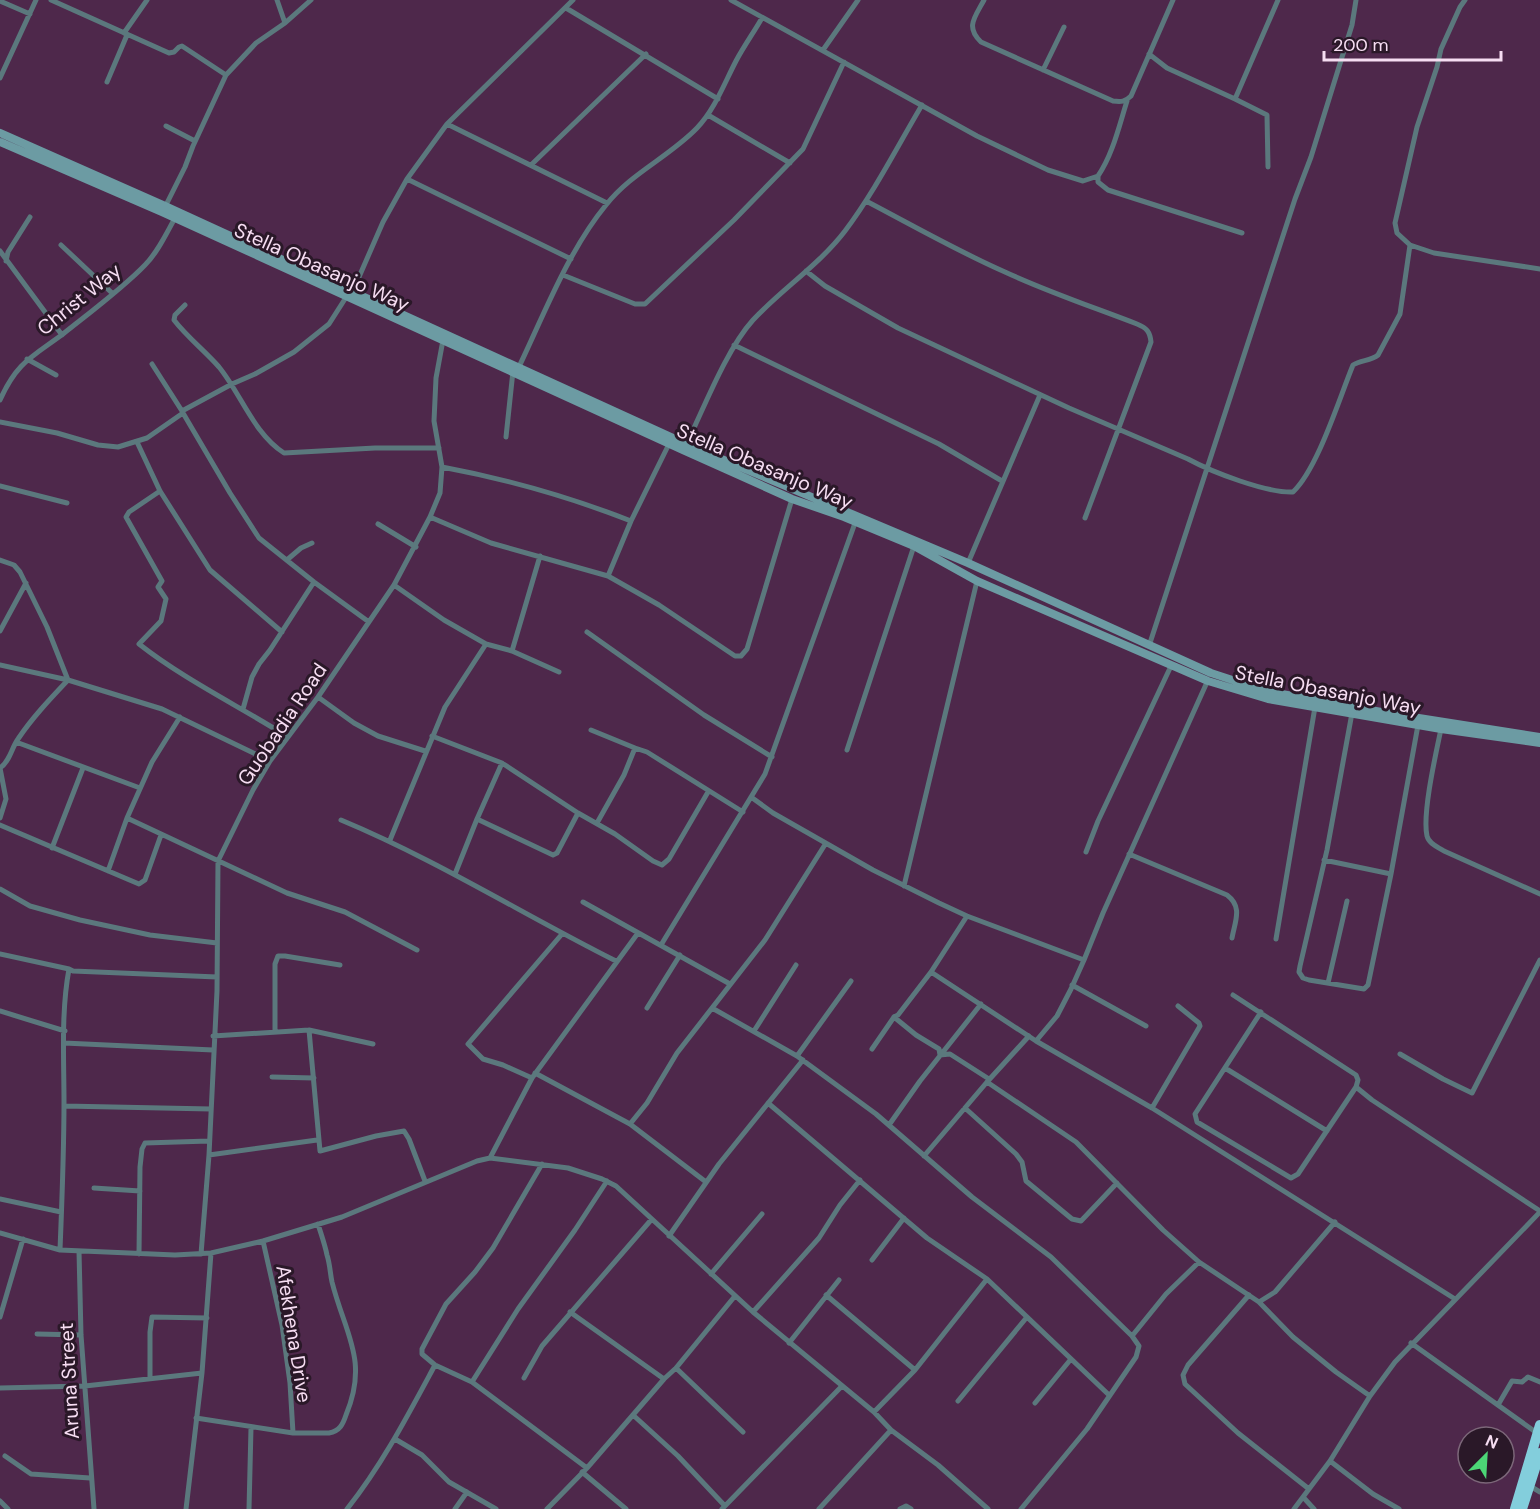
<svg xmlns="http://www.w3.org/2000/svg" width="1540" height="1509" font-family="'DM Sans',sans-serif">
	<style>
		.lines { fill: none; stroke-linecap: round; stroke-linejoin: round }
		.street { stroke: #5b787d; stroke-width: 5 }
		.secondary { stroke: #6c9ba3; stroke-width: 8 }
		.highway { stroke: #83cedc; stroke-width: 10 }
		.labels { text-anchor: middle; stroke-width: 6; stroke-linejoin: round; paint-order: stroke }
		.street-label { font-size: 20px; fill: #f6ddf2; stroke: #2a1828 }
	</style>
	<rect width="100%" height="100%" fill="#4e284b"/>
	<g class="lines">
		<path class="street" d="M 51,0 L 169,53 L 174,52 L 179,47 L 182,46 L 226,75
			M 277,0 L 285,23
			M 731,0 L 977,136 L 1048,170 L 1083,181 L 1098,176 C 1113,154 1119,126 1127,101
			M 984,0 C 975,17 965,27 981,42 L 1113,101 C 1121,102 1125,102 1131,96 L 1173,0
			M 0,1 L 30,14
			M 566,8 L 718,99
			M 124,33 L 147,0
			M 823,50 L 858,0
			M 1149,54 L 1167,68 L 1235,99 L 1278,0
			M 1043,70 L 1064,27
			M 0,78 L 36,0
			M 107,82 L 127,35
			M 1235,99 L 1267,115 L 1268,167
			M 708,115 L 790,163
			M 447,124 L 607,203
			M 166,126 L 195,141
			M 531,165 L 646,54
			M 1098,176 L 1098,182 L 1108,190 L 1242,233
			M 407,179 L 571,259
			M 866,201 C 912,225 957,251 1005,272 C 1048,292 1093,307 1137,324 C 1147,328 1150,332 1151,342 L 1085,518
			M 165,207 L 185,167 L 193,146 L 226,75 L 256,43 L 285,23 L 311,0
			M 61,245 L 112,293
			M 1410,245 L 1434,253 L 1540,269
			M 0,251 L 62,335
			M 6,261 L 8,252 L 30,217
			M 806,271 L 825,286 L 898,328 L 1069,408 L 1188,459 C 1212,472 1266,493 1293,492 C 1318,468 1339,399 1353,365 C 1361,360 1371,361 1378,355 L 1400,314 L 1410,245 L 1397,233 L 1395,223 L 1417,127 L 1437,67 L 1441,49 L 1460,7 L 1465,0
			M 563,275 L 635,304 L 645,304 L 734,220 L 803,149 L 844,62
			M 185,305 L 175,315 L 174,320 C 187,337 205,351 219,367 C 241,394 254,434 284,453 L 375,448 L 439,448
			M 734,345 L 939,444 L 1002,481
			M 27,359 L 56,375
			M 152,364 L 182,411
			M 517,371 C 543,317 568,251 606,205 C 631,173 669,157 697,128 C 715,109 724,84 736,61 C 744,46 754,32 762,18
			M 0,400 C 17,362 32,357 63,334 C 88,314 123,288 145,265 C 158,252 166,234 175,218
			M 183,413 L 230,493 L 259,538 L 314,582 L 369,622
			M 0,422 L 57,433 L 98,445 L 118,447 L 147,438 L 183,413 L 182,411 L 232,384 L 255,374 L 294,352 L 329,324 L 359,277 L 383,222 L 407,179 L 447,124 L 573,0
			M 506,437 L 513,371
			M 137,442 L 160,491 L 210,570 L 282,632
			M 669,444 L 631,521 L 608,576 L 659,605 L 735,656 L 741,656 L 747,649 L 792,499
			M 686,445 C 704,408 726,350 753,320 C 782,289 819,265 845,231 C 875,191 897,147 922,105
			M 442,467 C 506,479 570,497 631,521
			M 0,486 L 67,503
			M 160,491 L 129,512 L 126,517 L 162,581 L 158,587 L 166,599 L 161,621 L 139,644 C 185,680 239,706 288,737
			M 430,517 L 491,543 L 608,576
			M 378,524 L 416,547
			M 288,559 L 301,548 L 312,543
			M 0,560 L 14,565 L 20,572 L 47,627 L 68,680
			M 968,563 L 1040,395
			M 394,585 L 444,620 L 486,644 L 512,651 L 559,672
			M 0,631 L 26,583
			M 587,632 L 704,715 L 772,757
			M 1149,646 L 1295,199 L 1311,157 L 1352,25 L 1356,0
			M 512,651 L 540,556
			M 0,665 L 68,680
			M 318,697 L 354,723 L 378,736 L 425,751
			M 243,709 L 252,677 L 259,664 L 270,650 L 314,582
			M 1352,713 L 1327,850 L 1300,966 L 1299,972 L 1303,978 L 1309,980 L 1364,989 L 1368,985 L 1391,874 L 1418,725
			M 1441,729 C 1436,753 1422,814 1427,836 C 1429,844 1438,847 1444,851 L 1540,894
			M 591,730 L 635,748
			M 432,736 L 502,763 L 578,813 L 615,834 L 653,861 L 662,865 L 669,859 L 708,792
			M 16,742 L 140,788
			M 847,750 L 914,546
			M 0,768 C 10,761 11,749 18,739 C 32,718 50,699 68,680 L 162,709 L 270,761
			M 0,768 L 6,799 L 0,818
			M 751,797 L 773,813 L 873,870 L 939,903 L 967,916 L 1084,960
			M 127,818 L 287,893 L 345,912 L 417,950
			M 477,819 L 553,855 L 557,853 L 578,813
			M 341,820 C 437,860 524,915 616,961
			M 597,823 L 624,775 L 635,748 L 647,752 L 743,812
			M 0,825 L 139,884 L 145,880 L 161,835
			M 390,840 L 445,707 L 486,644
			M 52,848 L 83,768
			M 1086,852 L 1098,821 L 1171,666
			M 1129,854 L 1227,895 C 1243,907 1235,921 1232,938
			M 1324,860 L 1391,874
			M 108,871 L 127,818 L 152,762 L 180,717
			M 455,874 L 477,819 L 502,763
			M 904,886 L 977,581
			M 0,889 L 30,906 L 80,920 L 150,935 L 217,943
			M 583,902 L 730,984
			M 967,916 L 931,972 L 898,1015 L 894,1017 L 916,1035 L 939,1049 L 940,1055 L 950,1054 L 989,1079
			M 1276,939 L 1315,707
			M 661,945 L 765,774 L 855,523
			M 0,954 L 69,969 L 73,971 L 217,977
			M 931,972 L 1036,1041 L 1152,1108 L 1455,1299
			M 1328,983 L 1347,901
			M 1072,985 L 1146,1026
			M 1233,995 L 1356,1075 L 1358,1080 L 1356,1087 L 1372,1100 L 1540,1211
			M 647,1008 L 680,955
			M 712,1008 L 797,1056 L 876,1114 L 972,1197 L 1051,1257 L 1132,1336
			M 0,1011 L 65,1031
			M 1261,1012 L 1195,1114 L 1197,1122 L 1291,1178 L 1298,1174 L 1356,1087
			M 309,1030 L 373,1044
			M 754,1031 L 796,965
			M 275,1032 L 275,964 L 278,956 L 285,956 L 340,965
			M 213,1036 L 309,1030 L 320,1151 L 376,1136 L 404,1131 L 409,1139 L 425,1181
			M 1036,1041 L 1057,1016 L 1071,989 L 1084,960 L 1103,913 L 1208,680
			M 64,1043 L 213,1050
			M 872,1049 L 894,1017
			M 1400,1054 L 1443,1079 L 1472,1093 L 1540,960
			M 797,1056 L 851,981
			M 1225,1068 L 1327,1131
			M 535,1073 L 630,1124
			M 272,1077 L 314,1078
			M 532,1078 L 503,1065 L 483,1059 L 468,1044 L 562,934
			M 987,1082 L 1076,1142 L 1163,1230 L 1199,1262 L 1259,1302 L 1293,1337 L 1336,1372 L 1370,1396
			M 768,1103 L 927,1238 L 987,1279 L 1109,1395
			M 64,1106 L 211,1109
			M 965,1108 L 1016,1154 L 1022,1162 L 1026,1181 L 1072,1219 L 1081,1221 L 1117,1183
			M 1152,1108 L 1200,1026 L 1199,1023 L 1178,1006
			M 889,1125 L 920,1081 L 981,1004
			M 209,1155 L 317,1140
			M 924,1156 L 987,1082 L 1029,1036
			M 490,1158 L 532,1078 L 638,933
			M 542,1164 L 493,1248 L 475,1272 L 446,1304 L 422,1349 L 422,1354 L 435,1365 L 472,1382 L 587,1468
			M 706,1182 L 630,1124 L 647,1103 L 677,1053 L 765,940 L 826,843
			M 94,1188 L 140,1191
			M 0,1199 L 61,1212
			M 0,1233 L 60,1250 L 175,1255 L 211,1253 L 263,1241 L 342,1217 L 477,1161 L 490,1158 L 568,1168 L 602,1179 L 616,1186 L 753,1312 L 874,1412 L 891,1430 L 938,1465 L 988,1509
			M 669,1236 L 719,1164 L 803,1060
			M 263,1241 L 282,1325 L 290,1383 L 293,1433
			M 60,1250 C 62,1201 64,1152 64,1102 C 64,1058 61,1012 69,969
			M 79,1251 L 81,1335 L 94,1509
			M 139,1254 L 140,1167 L 142,1149 L 145,1143 L 209,1141
			M 201,1254 L 209,1155 L 217,991 L 218,861 L 253,790 L 270,761 L 318,697 L 394,585 L 430,517 L 440,493 L 442,467 L 434,421 L 436,378 L 443,340
			M 872,1260 L 904,1218
			M 711,1274 L 762,1214
			M 826,1295 L 915,1370
			M 1249,1295 L 1188,1365 L 1183,1375 L 1185,1384 L 1238,1433 L 1309,1489
			M 1259,1302 L 1275,1292 L 1335,1222
			M 570,1312 L 664,1379
			M 753,1312 L 819,1238 L 840,1205 L 860,1180
			M 0,1317 L 23,1239
			M 37,1334 L 81,1335
			M 789,1343 L 839,1280
			M 1411,1343 L 1537,1433
			M 676,1368 L 743,1432
			M 150,1377 L 150,1332 L 152,1317 L 207,1318
			M 524,1378 L 542,1346 L 651,1220
			M 472,1382 L 518,1309 L 575,1230 L 607,1181
			M 0,1388 L 85,1386 L 202,1373 L 211,1253
			M 958,1401 L 1027,1317
			M 1035,1403 L 1071,1359
			M 1498,1405 L 1512,1381 L 1522,1382 L 1528,1377 L 1540,1382
			M 874,1412 L 915,1370 L 987,1279
			M 633,1415 L 678,1456 L 725,1506
			M 196,1418 L 293,1433 L 329,1433 C 340,1431 343,1424 346,1415 C 369,1360 345,1334 332,1282 C 330,1273 330,1264 327,1255 C 325,1245 321,1234 318,1224
			M 395,1439 L 422,1455 L 449,1482 L 496,1509
			M 5,1456 L 31,1474 L 90,1478
			M 1330,1461 L 1373,1494 L 1399,1509
			M 582,1472 L 626,1509
			M 1530,1486 L 1540,1492
			M 1303,1497 L 1314,1509
			M 0,1501 L 8,1509
			M 186,1509 L 202,1373
			M 249,1509 L 251,1428
			M 347,1509 C 382,1465 408,1415 435,1365
			M 455,1509 L 467,1492
			M 547,1509 L 587,1468 L 664,1379 L 676,1368 L 735,1296
			M 722,1509 L 842,1386
			M 819,1509 L 891,1430
			M 900,1509 L 906,1506 L 911,1509
			M 1021,1509 L 1087,1429 L 1136,1357 L 1139,1346 L 1132,1336 L 1166,1294 L 1199,1262
			M 1294,1509 L 1330,1461 L 1370,1396 L 1395,1362 L 1540,1212"/>
		<path class="secondary" d="M 0,133 L 165,206 L 686,444 L 968,563 L 1211,673 L 1266,691 L 1387,713 L 1540,737
			M 0,142 L 162,212 L 683,450 L 792,499 L 844,517 L 914,546 L 977,581 L 1208,681 L 1268,699 L 1441,729 L 1540,743"/>
		<path class="highway" d="M 1515,1509 L 1540,1425
			M 1522,1509 L 1540,1453"/>
	</g>
	<g class="labels">
		<g class="street-label">
			<text transform="translate(322 267) rotate(24)" y="7">Stella Obasanjo Way</text>
			<text transform="translate(79 299) rotate(-39)" y="7">Christ Way</text>
			<text transform="translate(765 466) rotate(23)" y="7">Stella Obasanjo Way</text>
			<text transform="translate(1328 690) rotate(11)" y="7">Stella Obasanjo Way</text>
			<text transform="translate(282 724) rotate(-56)" y="7">Guobadia Road</text>
			<text transform="translate(294 1334) rotate(81)" y="7">Afekhena Drive</text>
			<text transform="translate(69 1381) rotate(-93)" y="7">Aruna Street</text>
		</g>
	</g>
	<g transform="translate(1486 1455) rotate(24)"><circle r="28" fill="#2a1828" stroke="#7c6779" stroke-width="1.5"/>
	<path d="M0-4.5L10 22L0 15L-10 22Z" fill="#4cd676"/>
	<text y="-9" font-size="16" font-weight="bold" text-anchor="middle" fill="#f6ddf2">N</text>
	</g>
	<path d="M1324 51v9h177v-9" fill="none" stroke="#f6ddf2" stroke-width="3"/>
	<text x="1333" y="51" font-size="18" fill="#f6ddf2" stroke="#2a1828" stroke-width="4.5" paint-order="stroke">200 m</text>
</svg>
